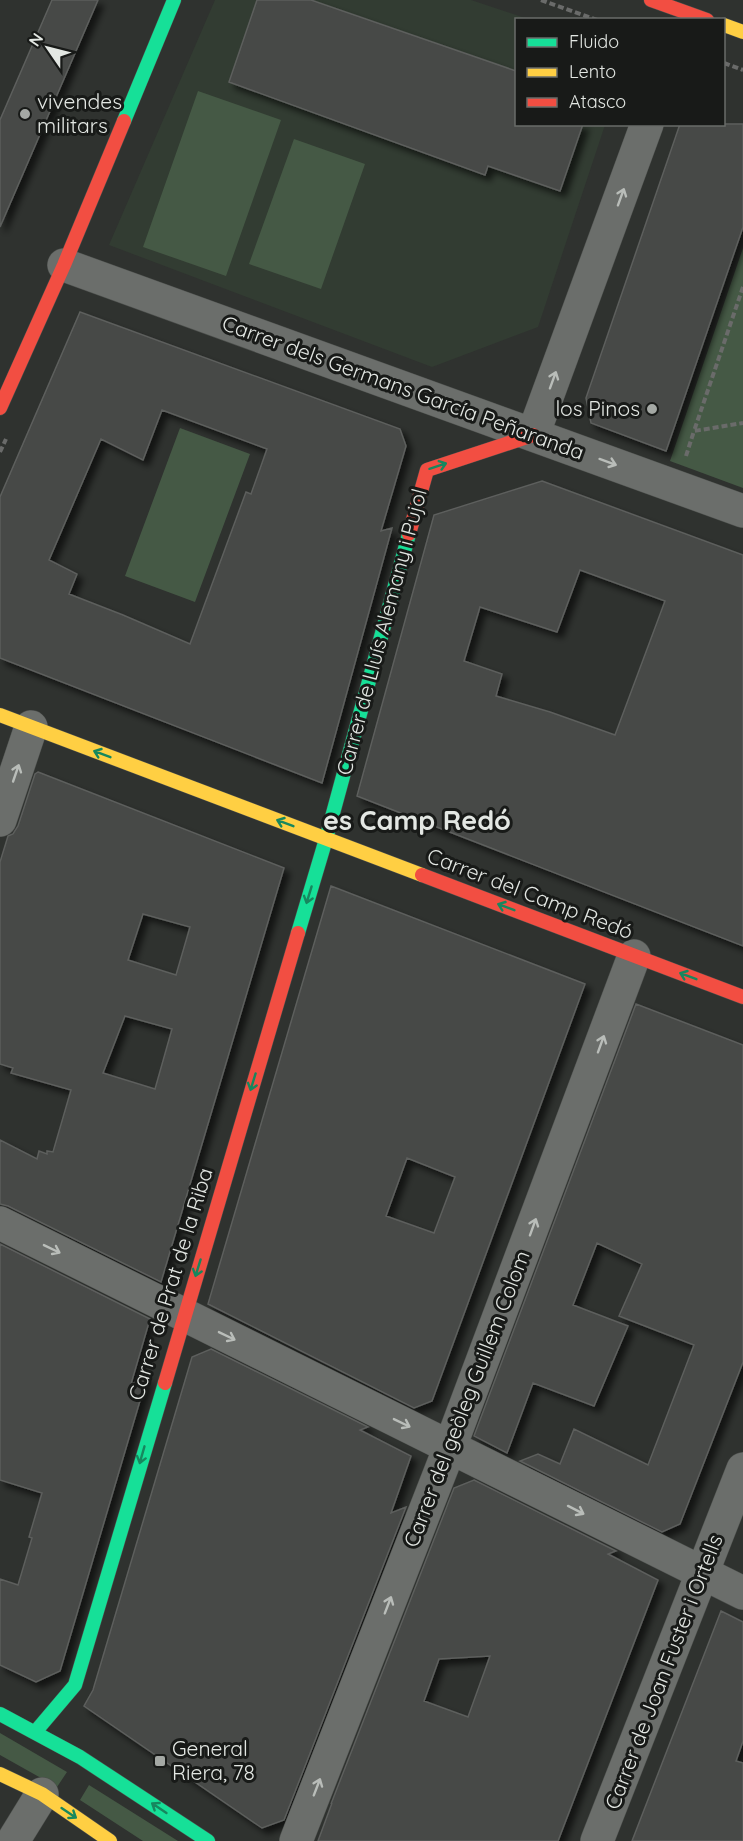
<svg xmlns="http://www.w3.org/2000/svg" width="743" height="1841" font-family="Quicksand,sans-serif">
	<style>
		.built { fill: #323c32 }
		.green { fill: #455945 }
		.building { fill: #464846; stroke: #5d5f5d; stroke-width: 1.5; fill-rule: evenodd; filter: url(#shadow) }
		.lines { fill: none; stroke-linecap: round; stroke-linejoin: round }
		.street-casing { stroke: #4c4f4c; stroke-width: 34 }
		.fast-casing { stroke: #4c4f4c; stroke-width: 15 }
		.slow-casing { stroke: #4c4f4c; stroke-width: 15 }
		.jam-casing { stroke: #4c4f4c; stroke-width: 15 }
		.path { stroke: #6a6b6a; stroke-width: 4; stroke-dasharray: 6 3; stroke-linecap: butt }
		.street { stroke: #6b6e6b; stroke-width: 33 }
		.fast { stroke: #16e098; stroke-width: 14 }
		.slow { stroke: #ffcf43; stroke-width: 14 }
		.jam { stroke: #f24e42; stroke-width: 14 }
		.oneway { stroke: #b9bdb9 }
		.oneway2 { stroke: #17875e }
		.poi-dot { fill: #a4a8a4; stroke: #181a18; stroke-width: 2 }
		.labels { text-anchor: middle; stroke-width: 6; stroke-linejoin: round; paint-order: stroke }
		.poi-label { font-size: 21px; fill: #e3e7e3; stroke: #181a18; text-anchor: start }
		.street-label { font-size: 21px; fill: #e3e7e3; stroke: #181a18 }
		.district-label { font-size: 27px; font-weight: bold; fill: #e3e7e3; stroke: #181a18 }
	</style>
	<defs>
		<filter id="shadow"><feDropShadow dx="5.5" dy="5.5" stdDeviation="3" flood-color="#0009"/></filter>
	</defs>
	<rect width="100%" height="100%" fill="#2f322f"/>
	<path class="built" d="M 215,0 L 471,0 L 528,19 L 516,20 L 516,124 L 605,125 L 538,327 L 432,367 L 109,245 Z"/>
	<path class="green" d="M 198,91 L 281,120 L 226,276 L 143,247 Z
		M 294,139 L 365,164 L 321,289 L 249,264 Z
		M 743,248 L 743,488 L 670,461 Z
		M 180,428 L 250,454 L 195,602 L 125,576 Z
		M 0,1733 L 67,1772 L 57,1787 L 0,1755 Z
		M 89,1785 L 178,1841 L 143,1841 L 80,1800 Z"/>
	<path class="building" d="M 52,0 L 98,0 L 0,227 L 0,120 Z
		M 257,0 L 311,0 L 516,71 L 516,124 L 583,124 L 560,191 L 488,166 L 485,175 L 229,82 Z
		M 680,124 L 743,124 L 743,227 L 666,451 L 591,423 L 586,398 Z
		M 80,312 L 400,429 L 406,446 L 381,531 L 392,528 L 322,783 L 0,658 L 0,497 ZM 162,410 L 267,449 L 251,494 L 246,492 L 190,644 L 123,615 L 69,594 L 77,574 L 49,560 L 101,439 L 143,460 Z
		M 542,481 L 743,555 L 743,946 L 357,796 L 434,515 ZM 580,570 L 665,601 L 615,735 L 550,712 L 496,696 L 502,674 L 464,661 L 480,607 L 557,632 Z
		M 38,772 L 284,868 L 161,1282 L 8,1206 L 0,1204 L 0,1140 L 37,1159 L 39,1151 L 47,1154 L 47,1151 L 53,1152 L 71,1090 L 11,1073 L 13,1068 L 0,1064 L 0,862 L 8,836 L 13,834 L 18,826 L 35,774 ZM 143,914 L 190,927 L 176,975 L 128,960 ZM 125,1016 L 172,1029 L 155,1089 L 103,1073 Z
		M 331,886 L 585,984 L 432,1401 L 414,1408 L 208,1304 ZM 407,1158 L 455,1177 L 434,1233 L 386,1216 Z
		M 636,1004 L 743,1045 L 743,1362 L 680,1524 L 662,1532 L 520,1461 L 538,1454 L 560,1464 L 574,1429 L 648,1465 L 694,1345 L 619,1316 L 642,1264 L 597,1243 L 573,1305 L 628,1326 L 594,1406 L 533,1383 L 507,1453 L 474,1436 Z
		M 0,1244 L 150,1319 L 131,1384 L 147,1377 L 60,1671 L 36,1682 L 0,1665 L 0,1579 L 18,1585 L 32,1538 L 29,1537 L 42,1493 L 0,1480 Z
		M 211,1349 L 368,1427 L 360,1430 L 411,1456 L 391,1513 L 406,1507 L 284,1820 L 262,1828 L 84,1706 L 93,1690 L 192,1357 Z
		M 474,1480 L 616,1551 L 608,1554 L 658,1580 L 558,1841 L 318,1841 L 332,1803 L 331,1804 L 454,1488 ZM 490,1656 L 468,1717 L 424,1701 L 439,1659 Z
		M 721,1611 L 743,1622 L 743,1741 L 736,1761 L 743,1763 L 743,1841 L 632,1841 Z"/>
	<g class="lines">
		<g class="street-casing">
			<path id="street" d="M 64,265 L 743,511
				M 533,435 L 647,124
				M 0,820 L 31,727
				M 0,1223 L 743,1593
				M 13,1841 L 42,1794
				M 296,1841 L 450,1447 L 634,956
				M 597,1841 L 743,1469"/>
		</g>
		<g class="fast-casing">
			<path id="fast" d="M 124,121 L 174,0
				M 298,933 L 326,839 L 409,534
				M 0,1714 L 80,1757 L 208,1841
				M 36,1731 L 75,1685 L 165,1383"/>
		</g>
		<g class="slow-casing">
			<path id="slow" d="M 724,25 L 743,32
				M 0,715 L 422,875
				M 0,1774 L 42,1794 L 110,1841"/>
		</g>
		<g class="jam-casing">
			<path id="jam" d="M 651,0 L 707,20
				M 0,408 L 64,265 L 124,121
				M 409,534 L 427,470 L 533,435
				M 422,875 L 743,997
				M 165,1383 L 298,933"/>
		</g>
		<path class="path" d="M 541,0 L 597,20
			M 724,63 L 743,70
			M 743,287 L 694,431 L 743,423
			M 0,452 L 6,439
			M 686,456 L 694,431"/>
		<use href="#street" class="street"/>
		<use href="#fast" class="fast"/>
		<use href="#slow" class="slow"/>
		<use href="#jam" class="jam"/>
	</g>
	<defs><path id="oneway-shaft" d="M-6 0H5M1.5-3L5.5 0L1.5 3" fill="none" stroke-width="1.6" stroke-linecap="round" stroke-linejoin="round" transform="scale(1.5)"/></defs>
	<g class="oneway">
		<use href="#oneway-shaft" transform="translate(621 197) rotate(-70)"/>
		<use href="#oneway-shaft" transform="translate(553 380) rotate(-70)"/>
		<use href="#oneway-shaft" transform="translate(608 462) rotate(20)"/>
		<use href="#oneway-shaft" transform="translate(16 773) rotate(-71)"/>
		<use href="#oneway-shaft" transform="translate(601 1044) rotate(-70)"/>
		<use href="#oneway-shaft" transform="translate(533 1227) rotate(-70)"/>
		<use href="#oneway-shaft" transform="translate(52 1249) rotate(26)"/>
		<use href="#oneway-shaft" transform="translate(227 1336) rotate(26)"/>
		<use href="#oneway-shaft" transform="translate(402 1423) rotate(26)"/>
		<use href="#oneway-shaft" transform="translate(576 1510) rotate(27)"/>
		<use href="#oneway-shaft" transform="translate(388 1605) rotate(-69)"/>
		<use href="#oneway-shaft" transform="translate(317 1787) rotate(-69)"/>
	</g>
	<g class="oneway2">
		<use href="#oneway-shaft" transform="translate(438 466) rotate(-18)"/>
		<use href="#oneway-shaft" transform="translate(102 754) rotate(-159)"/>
		<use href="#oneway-shaft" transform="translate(285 823) rotate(-159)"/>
		<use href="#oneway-shaft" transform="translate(309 895) rotate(107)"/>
		<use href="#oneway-shaft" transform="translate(506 907) rotate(-159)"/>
		<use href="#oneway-shaft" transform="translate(688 976) rotate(-159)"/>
		<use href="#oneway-shaft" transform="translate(253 1082) rotate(107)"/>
		<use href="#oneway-shaft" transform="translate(198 1268) rotate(107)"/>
		<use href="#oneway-shaft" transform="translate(142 1455) rotate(106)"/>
		<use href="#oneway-shaft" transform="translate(159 1808) rotate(-146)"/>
		<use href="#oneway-shaft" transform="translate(69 1813) rotate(34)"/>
	</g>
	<g class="poi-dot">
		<circle cx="25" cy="114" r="6"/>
		<circle cx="652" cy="409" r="6"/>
		<rect x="154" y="1755" width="12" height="12" rx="3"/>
	</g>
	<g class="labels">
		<g class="poi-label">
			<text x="37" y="109">vivendes<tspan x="37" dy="24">militars</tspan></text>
			<text x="640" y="416" text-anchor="end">los Pinos</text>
			<text x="172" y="1756">General<tspan x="172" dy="24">Riera, 78</tspan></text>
		</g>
		<g class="street-label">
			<text transform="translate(403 388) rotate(20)" y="7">Carrer dels Germans García Peñaranda</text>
			<text transform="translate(382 632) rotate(-75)" y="7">Carrer de Lluís Alemany i Pujol</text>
			<text transform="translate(530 894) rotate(21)" y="7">Carrer del Camp Redó</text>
			<text transform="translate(171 1284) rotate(-73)" y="7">Carrer de Prat de la Riba</text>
			<text transform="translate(467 1399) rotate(-69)" y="7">Carrer del geòleg Guillem Colom</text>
			<text transform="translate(664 1672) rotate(-69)" y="7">Carrer de Joan Fuster i Ortells</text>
		</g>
		<g class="district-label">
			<text x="417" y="830">es Camp Redó</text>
		</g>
	</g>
	<rect x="515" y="18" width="210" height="108" fill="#181a18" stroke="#696c69" stroke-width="1.5"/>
	<rect x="527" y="38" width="30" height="9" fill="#16e098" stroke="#696c69" stroke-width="1.5"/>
	<text x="569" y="48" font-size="18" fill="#e3e7e3">Fluido</text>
	<rect x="527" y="68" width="30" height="9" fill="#ffcf43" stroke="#696c69" stroke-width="1.5"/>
	<text x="569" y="78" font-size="18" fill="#e3e7e3">Lento</text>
	<rect x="527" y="98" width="30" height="9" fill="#f24e42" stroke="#696c69" stroke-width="1.5"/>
	<text x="569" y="108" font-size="18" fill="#e3e7e3">Atasco</text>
	<g transform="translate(48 48) rotate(305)" stroke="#181a18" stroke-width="4.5" paint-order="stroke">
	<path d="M0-4.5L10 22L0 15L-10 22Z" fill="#e3e7e3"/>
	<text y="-9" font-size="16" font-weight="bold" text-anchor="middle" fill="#e3e7e3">N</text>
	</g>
</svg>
